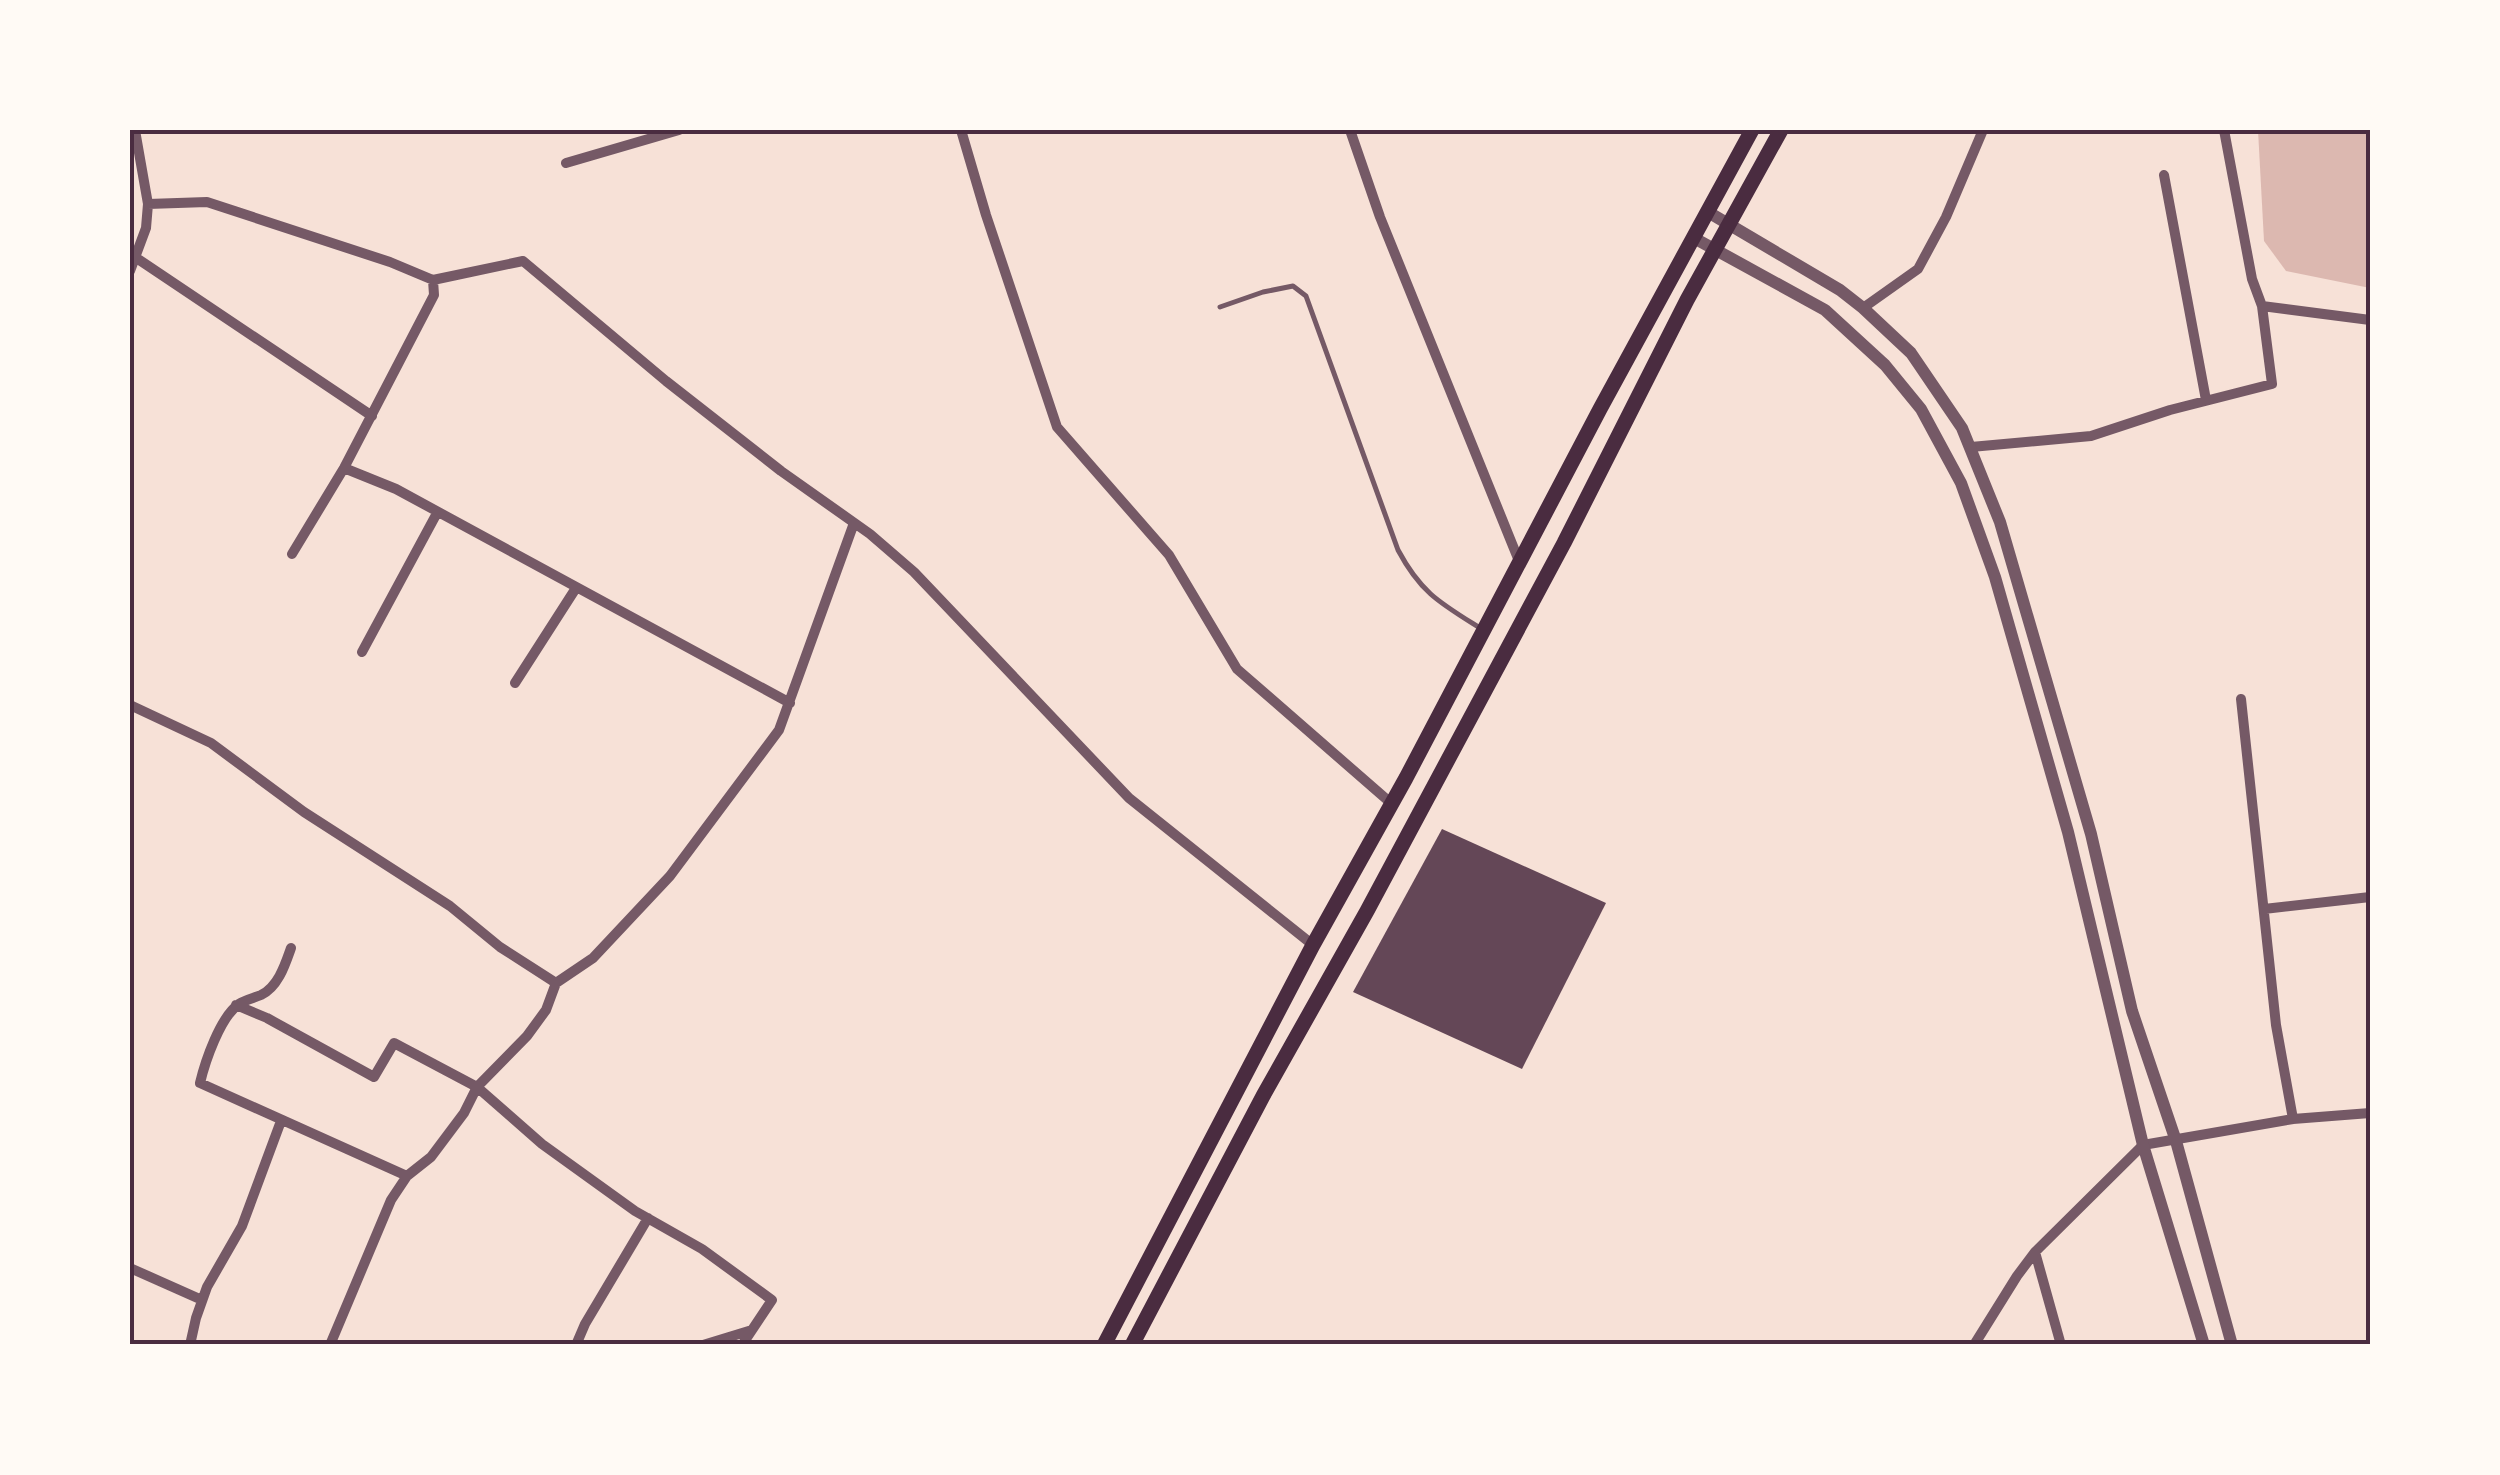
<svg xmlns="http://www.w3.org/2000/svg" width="2500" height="1475" font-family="Quicksand,sans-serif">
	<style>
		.water { fill: #dcb8b0 }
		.building { fill: #644757 }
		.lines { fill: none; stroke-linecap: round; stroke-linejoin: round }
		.service { stroke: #755966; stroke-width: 5 }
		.minor { stroke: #755966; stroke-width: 10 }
		.tertiary { stroke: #755966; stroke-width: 12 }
		.primary { stroke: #4a2c40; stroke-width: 15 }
		.neatline { fill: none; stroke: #4a2c40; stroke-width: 4 }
	</style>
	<rect width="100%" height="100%" fill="#f7e1d7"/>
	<path class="water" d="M 2258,130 L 2370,130 L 2370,288 L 2286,271 L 2264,241 Z"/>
	<path class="building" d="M 1442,829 L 1606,903 L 1522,1069 L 1353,992 Z"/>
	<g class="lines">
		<path class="service" d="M 1220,307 L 1263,292 L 1293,286 L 1306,296 L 1398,550 C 1421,593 1440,603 1480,628"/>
		<path class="minor" d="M 961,130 L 986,215 L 1057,427 L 1169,555 L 1237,669 L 1392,804
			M 1350,130 L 1380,217 L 1519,561
			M 566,163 L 679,130
			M 2164,175 L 2206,400
			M 148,204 L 207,202 L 390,262 L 433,280 L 523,261 L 666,381 L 781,471 L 870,534 L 914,572 L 1129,798 L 1313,945
			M 135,257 L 372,416
			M 130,271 L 146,228 L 148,204 L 135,130
			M 2262,306 L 2370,320
			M 1863,308 L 1918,269 L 1946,217 L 1983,130
			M 1971,447 L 2091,436 L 2170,410 L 2272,384 L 2262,306 L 2252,279 L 2224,130
			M 344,468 L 396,489 L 790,703
			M 292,554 L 344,468 L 434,295 L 433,280
			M 362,652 L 437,513
			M 515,683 L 576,588
			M 2241,699 L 2276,1025 L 2293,1119
			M 130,705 L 211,743 L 304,812 L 450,906 L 500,947 L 556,983
			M 2264,909 L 2370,897
			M 291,948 C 285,965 278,987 261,995 C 254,998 245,1000 239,1004 C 220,1017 205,1062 200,1083 L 407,1176
			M 236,1005 L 267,1018 L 374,1077 L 394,1043 L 477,1087 L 542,1144 L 635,1211 L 702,1249 L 772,1300 L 742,1345
			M 2035,1252 L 2061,1345
			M 130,1268 L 202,1300
			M 190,1345 L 196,1318 L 207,1287 L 242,1226 L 281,1121
			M 330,1345 L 391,1200 L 407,1176 L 431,1157 L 464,1113 L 477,1087 L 527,1036 L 546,1010 L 556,983 L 593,958 L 670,876 L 779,730 L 854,523
			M 576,1345 L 585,1324 L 648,1218
			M 703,1345 L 752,1330
			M 1974,1345 L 2017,1276 L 2035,1252 L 2143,1145 L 2293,1119 L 2370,1113"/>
		<path class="tertiary" d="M 1708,212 L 1840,290 L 1863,308 L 1911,353 L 1962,428 L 2000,522 L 2091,834 L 2132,1011 L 2176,1141 L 2232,1345
			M 1694,238 L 1825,310 L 1885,365 L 1921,409 L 1961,483 L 1995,577 L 2068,832 L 2143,1145 L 2204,1345"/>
		<path class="primary" d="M 1104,1345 L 1313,945 L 1406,778 L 1600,409 L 1752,130
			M 1132,1345 L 1263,1096 L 1367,911 L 1564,543 L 1687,300 L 1781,130"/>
	</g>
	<rect width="2500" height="1475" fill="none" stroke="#fffaf5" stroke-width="265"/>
	<rect x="132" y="132" width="2236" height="1210" class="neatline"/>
</svg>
